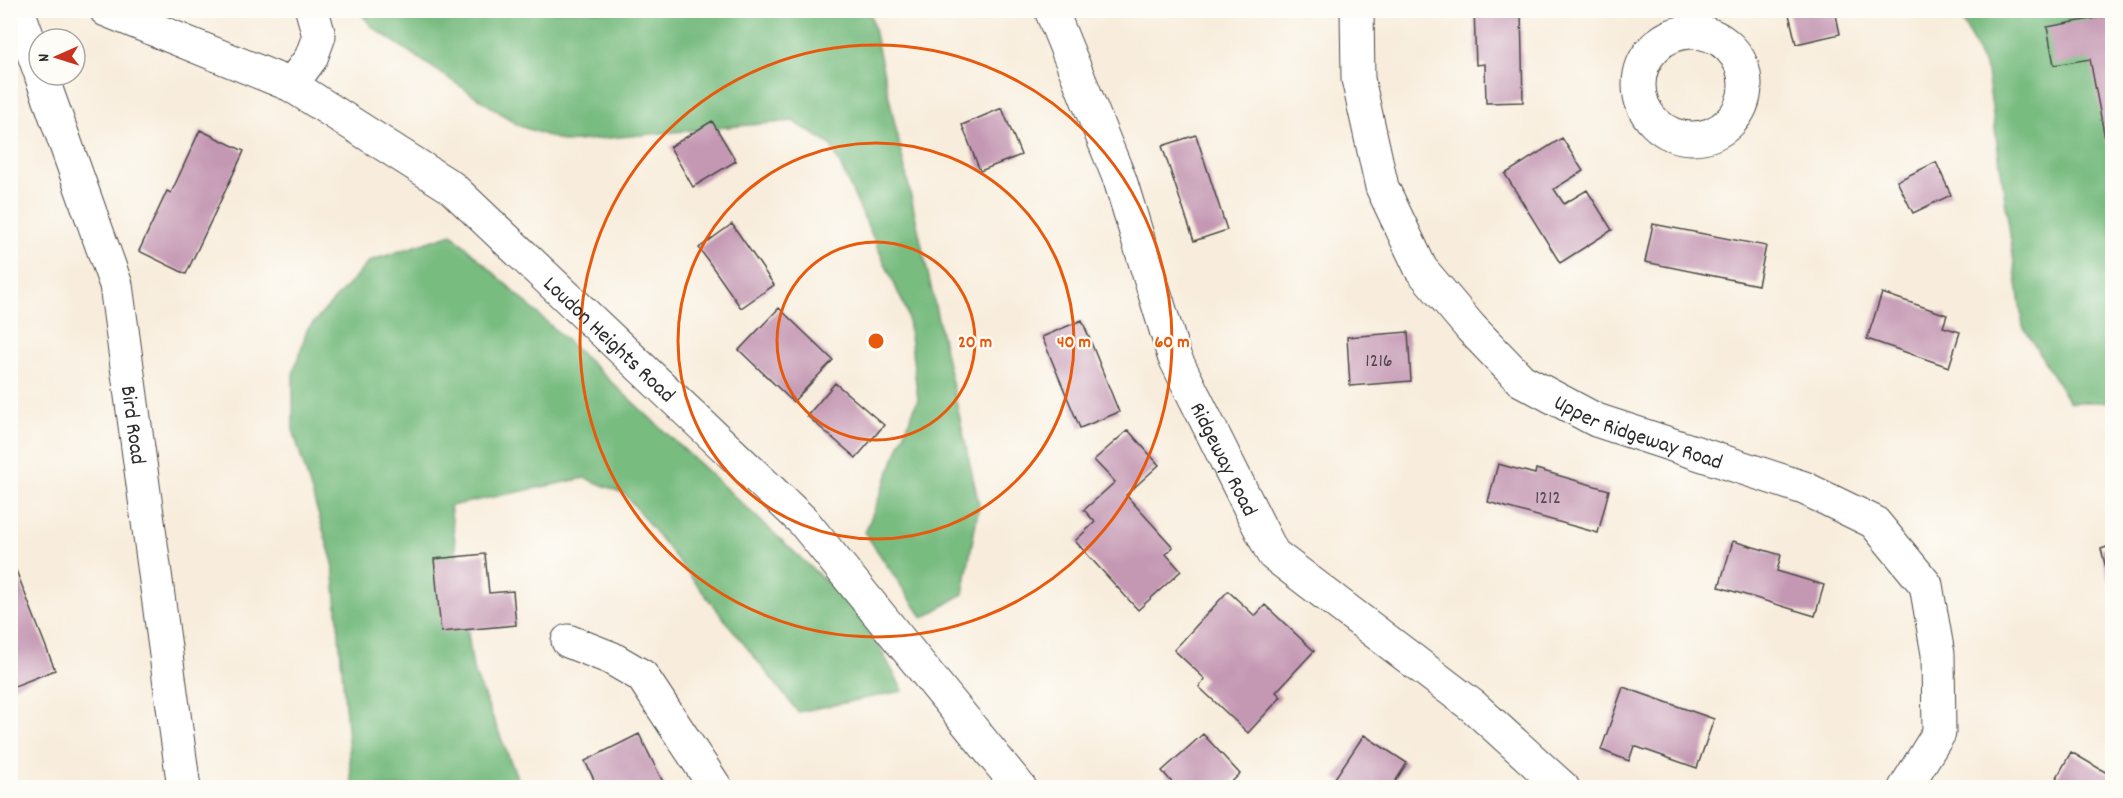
<svg xmlns="http://www.w3.org/2000/svg" width="2123" height="798" font-family="Dekko,sans-serif">
	<style>
		.forest { fill: #78bc80; stroke: #527456; stroke-width: 1.5 }
		.building { fill: #c498b3 }
		.lines { fill: none; stroke-linecap: round; stroke-linejoin: round }
		.minor-casing { stroke: #4a4846; stroke-width: 35 }
		.minor { stroke: #fff; stroke-width: 33 }
		.ring { fill: none; stroke: #e8590c; stroke-width: 3 }
		.labels { text-anchor: middle; stroke-width: 4.5; stroke-linejoin: round; paint-order: stroke }
		.number-label { font-size: 20px; fill: #51464d }
		.street-label { font-size: 22px; fill: #2b2b2b; stroke: #fdfcf7 }
		.centre { fill: #e8590c; stroke: #fdfcf7; stroke-width: 3 }
		.ring-label { font-size: 18px; text-anchor: middle; font-weight: bold; fill: #e8590c; stroke: #fdfcf7; stroke-width: 4.5; stroke-linejoin: round; paint-order: stroke }
	</style>
	<rect width="100%" height="100%" fill="#fdfcf7"/>
	<filter id="ink" filterUnits="userSpaceOnUse"><feTurbulence type="fractalNoise" baseFrequency=".0167" numOctaves="2"/><feDisplacementMap in="SourceGraphic" scale="12" xChannelSelector="R" yChannelSelector="G"/><feConvolveMatrix kernelMatrix="1 2 1 2 8 2 1 2 1" color-interpolation-filters="sRGB"/></filter>
	<filter id="wash" filterUnits="userSpaceOnUse"><feTurbulence type="fractalNoise" baseFrequency=".008" numOctaves="4" result="noise"/><feDisplacementMap in="SourceGraphic" scale="24" xChannelSelector="R" yChannelSelector="G"/><feGaussianBlur stdDeviation="1.35" result="paint"/><feColorMatrix in="noise" values="0 0 0 0 0 0 0 0 0 0 0 0 0 0 0 0 0 1.4 0 .05"/><feComposite in="paint" operator="in"/></filter>
	<g filter="url(#wash)">
		<rect width="100%" height="100%" fill="#f8eddc"/>
		<path class="forest" d="M 359,11 L 870,11 L 979,505 L 963,594 L 923,618 L 865,533 L 918,399 L 907,312 L 831,145 L 793,121 L 565,142 L 520,126 L 372,27 Z
			M 1958,11 L 2112,11 L 2112,402 L 2069,402 L 2023,326 L 1987,72 Z
			M 452,234 L 863,616 L 903,691 L 798,712 L 625,494 L 585,478 L 450,506 L 473,669 L 521,787 L 352,787 L 333,563 L 293,430 L 293,374 L 307,330 L 370,261 Z"/>
		<g id="blocks">
			<path class="building" d="M 1474,10 L 1521,10 L 1523,102 L 1486,103 L 1485,64 L 1476,65 Z
				M 1788,10 L 1835,10 L 1840,34 L 1796,44 Z
				M 2112,15 L 2112,142 L 2106,144 L 2090,59 L 2054,65 L 2047,27 Z
				M 1002,108 L 1021,155 L 980,171 L 962,125 Z
				M 712,121 L 736,161 L 693,187 L 670,147 Z
				M 200,130 L 244,151 L 186,274 L 139,251 L 167,191 L 171,193 Z
				M 1196,135 L 1227,230 L 1194,241 L 1162,146 Z
				M 1562,138 L 1583,171 L 1554,189 L 1564,204 L 1587,190 L 1612,230 L 1560,263 L 1505,174 Z
				M 1936,162 L 1951,195 L 1913,213 L 1897,181 Z
				M 732,224 L 774,285 L 741,308 L 699,248 Z
				M 1653,224 L 1766,246 L 1758,285 L 1645,262 Z
				M 1882,293 L 1947,315 L 1943,327 L 1960,332 L 1949,367 L 1867,339 Z
				M 779,308 L 833,360 L 793,402 L 739,350 Z
				M 1082,320 L 1119,412 L 1080,428 L 1042,337 Z
				M 1408,332 L 1411,381 L 1350,386 L 1347,337 Z
				M 835,383 L 884,425 L 856,458 L 807,416 Z
				M 1128,430 L 1159,465 L 1126,495 L 1173,547 L 1166,554 L 1181,571 L 1138,610 L 1075,541 L 1095,522 L 1084,510 L 1115,482 L 1094,460 Z
				M 1498,464 L 1535,474 L 1536,469 L 1609,490 L 1598,533 L 1488,502 Z
				M 1733,541 L 1781,555 L 1777,571 L 1824,585 L 1815,616 L 1719,587 Z
				M 2112,545 L 2112,591 L 2101,549 Z
				M 485,554 L 489,593 L 513,591 L 516,625 L 441,632 L 434,559 Z
				M 10,555 L 55,670 L 10,688 Z
				M 1228,591 L 1255,616 L 1265,605 L 1314,651 L 1276,692 L 1281,697 L 1248,733 L 1199,687 L 1205,679 L 1174,650 Z
				M 1623,687 L 1714,719 L 1697,768 L 1634,746 L 1629,761 L 1601,750 Z
				M 639,734 L 666,788 L 598,788 L 585,761 Z
				M 1203,734 L 1240,774 L 1225,788 L 1177,788 L 1162,771 Z
				M 1364,735 L 1407,763 L 1391,788 L 1350,788 L 1335,778 Z
				M 2071,752 L 2112,776 L 2112,788 L 2051,788 Z"/>
		</g>
	</g>
	<g filter="url(#ink)">
		<use href="#blocks" fill-opacity="0" stroke="#4a4846" stroke-width="1.5"/>
		<g class="lines">
			<g class="minor-casing">
				<g id="minor">
					<path d="M 18,10 L 39,69"/>
					<path id="s1" d="M 106,10 L 291,85 L 451,187 L 803,521 L 1020,788"/>
					<path id="s2" d="M 1051,10 L 1120,180 L 1174,356 L 1273,554 L 1474,707 L 1563,788"/>
					<path id="s3" d="M 1357,10 L 1358,79 L 1382,187 L 1421,269 L 1471,328 L 1521,380 L 1596,420 L 1804,488 L 1874,522 L 1926,585 L 1938,654 L 1939,733 L 1905,788"/>
					<circle cx="1692" cy="85" r="53"/>
					<path id="s4" d="M 41,75 L 116,285 L 184,788"/>
					<path d="M 291,85 L 311,58 L 319,36 L 312,10"/>
					<path d="M 568,641 L 611,658 L 642,676 L 716,788"/>
				</g>
			</g>
			<use href="#minor" class="minor"/>
		</g>
	</g>
	<g class="ring">
		<circle cx="876" cy="341" r="99"/>
		<circle cx="876" cy="341" r="198"/>
		<circle cx="876" cy="341" r="296"/>
	</g>
	<g class="labels">
		<g class="number-label">
			<text x="1379" y="366">1216</text>
			<text x="1548" y="503">1212</text>
		</g>
		<g class="street-label">
			<text dy="8" stroke="none"><textPath href="#s1" startOffset="609">Loudon Heights Road</textPath></text>
			<text dy="8" stroke="none"><textPath href="#s4" startOffset="364">Bird Road</textPath></text>
			<text dy="8" stroke="none"><textPath href="#s3" startOffset="549">Upper Ridgeway Road</textPath></text>
			<text dy="8" stroke="none"><textPath href="#s2" startOffset="482">Ridgeway Road</textPath></text>
		</g>
	</g>
	<circle cx="876" cy="341" r="9" class="centre"/>
	<g class="ring-label">
		<text x="975" y="347">20 m</text>
		<text x="1074" y="347">40 m</text>
		<text x="1172" y="347">60 m</text>
	</g>
	<rect width="2123" height="798" fill="none" stroke="#fdfcf7" stroke-width="36"/>
	<g transform="translate(57 57) rotate(267)"><circle r="28" fill="#fdfcf7" stroke="#a9a8a5" stroke-width="1.5"/>
	<path d="M0-4.5L10 22L0 15L-10 22Z" fill="#c8321e"/>
	<text y="-9" font-size="16" font-weight="bold" text-anchor="middle" fill="#2b2b2b">N</text>
	</g>
</svg>
